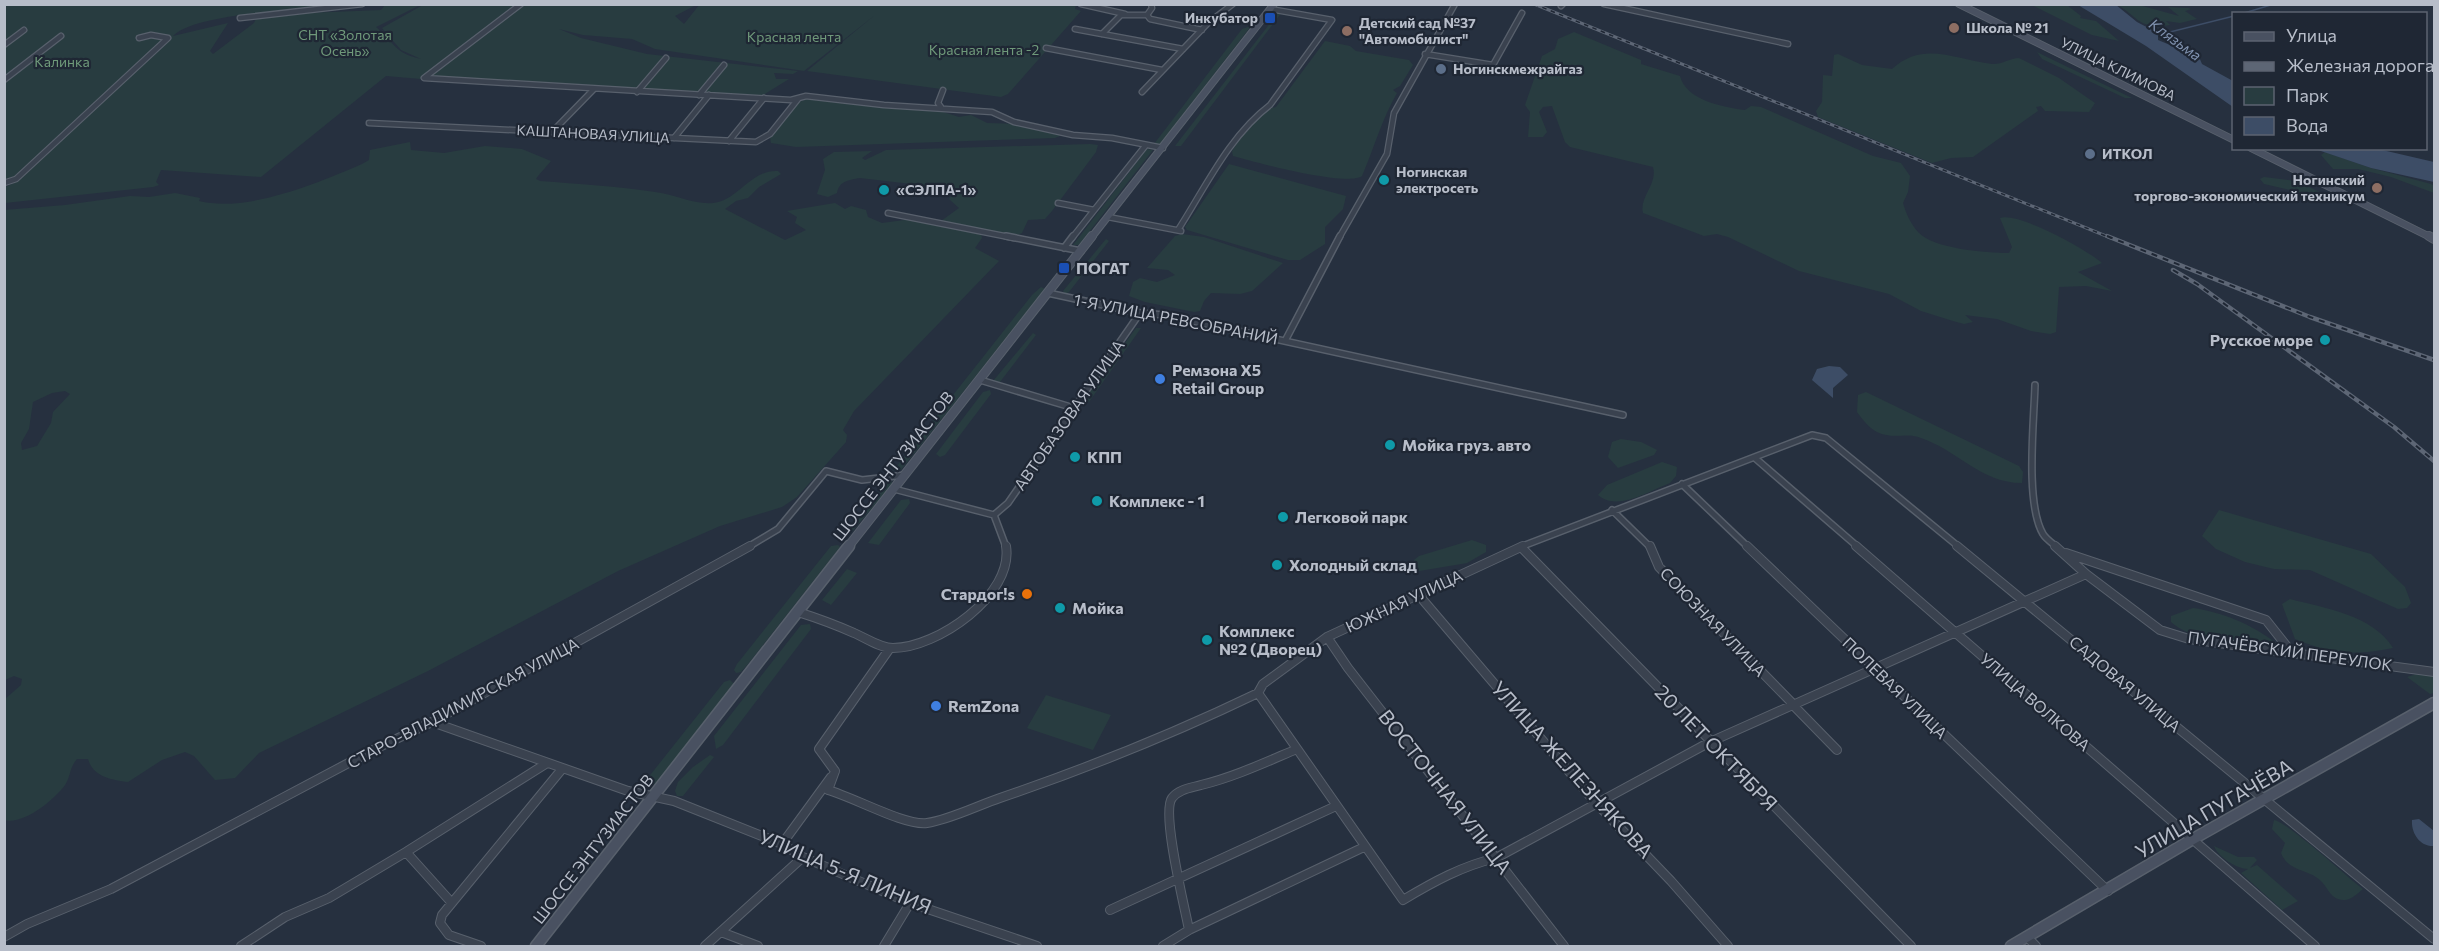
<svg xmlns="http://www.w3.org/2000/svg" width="2439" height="951" font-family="Commissioner,sans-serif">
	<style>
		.green { fill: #283c40; fill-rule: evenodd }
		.water { fill: #3d4d66 }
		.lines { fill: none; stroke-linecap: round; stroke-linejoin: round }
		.stream { stroke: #3d4d66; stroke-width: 1.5 }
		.street-far2-casing { stroke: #58606c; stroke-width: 7 }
		.street-far1-casing { stroke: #58606c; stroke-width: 8 }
		.street-casing { stroke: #58606c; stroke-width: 10 }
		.secondary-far2-casing { stroke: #58606c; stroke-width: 8 }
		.secondary-far1-casing { stroke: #58606c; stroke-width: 10 }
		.secondary-casing { stroke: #58606c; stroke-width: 13 }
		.street-far2 { stroke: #3a424f; stroke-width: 4.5 }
		.street-far1 { stroke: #3a424f; stroke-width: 5 }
		.street { stroke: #3a424f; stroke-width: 8 }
		.secondary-far2 { stroke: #495161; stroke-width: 6 }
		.secondary-far1 { stroke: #495161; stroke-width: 8 }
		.secondary { stroke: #495161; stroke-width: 10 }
		.rail-far1-casing { stroke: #5d6675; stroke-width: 3 }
		.rail-casing { stroke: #5d6675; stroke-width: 4.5 }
		.rail-far1 { stroke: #1f2734; stroke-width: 1.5; stroke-dasharray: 4.5; stroke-linecap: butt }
		.rail { stroke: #1f2734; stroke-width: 2; stroke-dasharray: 6; stroke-linecap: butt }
		.transit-dot { fill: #1a4fb4; stroke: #1f2734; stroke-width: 2 }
		.education-dot { fill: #8d6e63; stroke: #1f2734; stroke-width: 2 }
		.service-dot { fill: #5c6f8a; stroke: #1f2734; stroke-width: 2 }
		.culture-dot { fill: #0f9aa8; stroke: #1f2734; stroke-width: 2 }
		.shop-dot { fill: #3f7fe0; stroke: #1f2734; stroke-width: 2 }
		.food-dot { fill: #e8710a; stroke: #1f2734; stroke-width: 2 }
		.labels { text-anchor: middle; stroke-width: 4.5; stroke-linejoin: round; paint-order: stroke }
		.far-poi-label { font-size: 14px; font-weight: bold; fill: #b7bdc9; stroke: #1f2734; text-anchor: start }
		.far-park-label { font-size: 14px; fill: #6f997a; stroke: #1f2734 }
		.far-street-label { font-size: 14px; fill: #b7bdc9; stroke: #1f2734 }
		.far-water-label { font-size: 15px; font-style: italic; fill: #8092af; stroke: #1f2734 }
		.poi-label { font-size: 16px; font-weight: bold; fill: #b7bdc9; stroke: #1f2734; text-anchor: start }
		.street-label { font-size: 16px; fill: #b7bdc9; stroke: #1f2734 }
		.near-street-label { font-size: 20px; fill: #b7bdc9; stroke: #1f2734 }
	</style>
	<rect width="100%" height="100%" fill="#26303f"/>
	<path class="green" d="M 685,4 L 694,6 L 675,16 L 684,24 L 700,4 L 1076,4 L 1075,9 L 1081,11 L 1008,94 L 1001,97 L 807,71 L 875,15 L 804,71 L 655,49 L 632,39 L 583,35 L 559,29 L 581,38 L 647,54 L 798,71 L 793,74 L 774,73 L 776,79 L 789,79 L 760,97 L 425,78 L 522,5 Z
		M 5,5 L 355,5 C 320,8 194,12 173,36 L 228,23 L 210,51 L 213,54 L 254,23 L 258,15 L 381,10 L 385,5 L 420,5 L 376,27 C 395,43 394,53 421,59 L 401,50 L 382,28 L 423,5 L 520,5 L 421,79 L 386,76 L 261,177 L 161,170 L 156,182 L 159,185 L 153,187 L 5,203 L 5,187 L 14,183 L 5,184 Z
		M 2032,5 L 2067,5 L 2081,16 L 2080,18 L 2096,21 L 2119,41 L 2092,35 Z
		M 2118,5 L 2139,5 L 2179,16 L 2168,7 L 2188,8 L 2191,9 L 2185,11 L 2197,19 L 2180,23 L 2166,21 L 2170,25 C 2139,29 2140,19 2118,5 Z
		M 1282,12 L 1181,146 L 1175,146 L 1278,13 Z
		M 1251,26 L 1160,144 L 1154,144 L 1242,29 Z
		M 1574,32 L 1641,60 L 1641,64 L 1680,76 C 1686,100 1722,107 1745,110 L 1751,106 L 1761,107 L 1873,156 L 1901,163 L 1910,176 L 1908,192 L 1903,203 C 1906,214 1911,224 1918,232 C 1933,249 1987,253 2009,253 L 2012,247 L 2000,218 C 2019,212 2086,249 2102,263 L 2078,272 L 2112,291 L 2086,286 L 2059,287 L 2056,332 L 2050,334 L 2031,331 L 1997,319 L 1965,315 L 1973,322 L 1964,324 L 1953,321 L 1921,311 L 1889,294 L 1799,271 L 1728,237 L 1717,234 L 1704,236 L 1643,213 C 1639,197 1658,184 1653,167 L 1570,147 L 1565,142 L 1552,106 L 1543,107 L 1539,112 L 1547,132 L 1543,137 L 1528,137 L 1530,112 L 1525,105 L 1542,56 L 1555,49 L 1558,39 Z
		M 1325,41 L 1350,46 L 1356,51 L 1409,60 L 1413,65 L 1400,86 L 1393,90 L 1397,93 C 1382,119 1374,148 1362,176 C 1347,187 1254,162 1233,156 L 1232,151 C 1244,134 1256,111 1276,107 Z
		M 2037,52 L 2047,57 L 2132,98 L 2125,98 L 2042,59 Z
		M 1838,54 L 1862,65 L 1892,69 C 1924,40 1955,60 1992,64 C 2001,65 2010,58 2019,58 L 2059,78 L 2095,103 L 2089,112 L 2045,111 L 2041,106 L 2036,107 L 2038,111 L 1973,157 L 1951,158 L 1932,163 L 1818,117 L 1816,111 L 1822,102 L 1823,75 L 1832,76 L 1834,55 Z
		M 807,99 L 937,110 L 959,117 L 971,115 L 987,123 L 1017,124 L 1062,135 L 1055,138 L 796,147 L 771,143 L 770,137 L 799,102 Z
		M 410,142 L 411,150 L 444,153 L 485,146 L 522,149 L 551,161 L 538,176 L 536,179 L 540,181 C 578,184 617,186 655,192 C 673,194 695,205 713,203 C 738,201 751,169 778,171 L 781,174 L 759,187 L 748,198 L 736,201 L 725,209 L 785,240 L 806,230 L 795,223 L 797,217 L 787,211 L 835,203 L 845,209 L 851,206 L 866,210 L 868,217 L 882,223 L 912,219 L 981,234 L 982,238 L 975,248 L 999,261 L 854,411 L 843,430 L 847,435 L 846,442 L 797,497 L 782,507 L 720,526 L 618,571 L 428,671 L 259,753 L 235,778 L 215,780 L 194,756 L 185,752 L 162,760 L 128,782 C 112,780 93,777 88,759 L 77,759 C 69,768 71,776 65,785 C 54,800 24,825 4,820 L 5,699 L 21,685 L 22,679 L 14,676 L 5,680 L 4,210 L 65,205 L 130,196 L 149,197 L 175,193 L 200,198 L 199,201 C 247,213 318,183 362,164 L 369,160 L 370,150 ZM 65,391 L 70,394 L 53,412 L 51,423 L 37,446 L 22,450 L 21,443 L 29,429 L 33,402 L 52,393 Z
		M 1090,144 L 1098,145 L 1096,152 L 1052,211 L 1045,219 L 1028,220 L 1022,233 L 1015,236 L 941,221 L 959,208 L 949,199 L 953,193 L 946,188 L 860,178 C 849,180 839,181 837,193 L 828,197 L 817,194 L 825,170 L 823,159 L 834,152 L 872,151 L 862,158 L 865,160 L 886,150 Z
		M 1147,149 L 1153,150 L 1079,245 L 1073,245 Z
		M 2325,152 L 2371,168 L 2431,184 L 2434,186 L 2434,193 L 2391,177 L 2358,169 L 2333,169 L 2321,155 Z
		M 1229,164 L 1346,196 L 1343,209 L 1325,227 L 1325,244 L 1300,260 L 1288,260 L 1187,230 L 1185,227 Z
		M 2264,177 L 2296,181 L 2326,195 L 2328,201 L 2314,202 L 2295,191 L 2264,184 L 2260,179 Z
		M 1182,234 L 1204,237 L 1283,263 L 1252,291 L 1240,294 L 1211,293 L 1204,301 L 1200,311 L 1194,312 L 1145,302 L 1129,296 L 1133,282 L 1140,278 L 1157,282 L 1175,275 L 1168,270 L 1147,268 L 1175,236 Z
		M 1106,239 L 1109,241 L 1069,292 L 1065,294 L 1063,291 Z
		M 1041,287 L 1045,289 L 901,470 L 893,471 L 1032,295 Z
		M 1136,328 L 1141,328 L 1089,402 L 1085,403 L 1083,401 Z
		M 1033,333 L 1036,335 L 1000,382 L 993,381 Z
		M 990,390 L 991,394 L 945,455 L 940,457 L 936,454 L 983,392 Z
		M 1866,392 L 2019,466 L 2023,472 L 2022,483 C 1981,483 1957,450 1921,438 C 1906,432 1893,440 1877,432 C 1869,428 1863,420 1857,412 L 1858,395 Z
		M 1621,439 L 1641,442 L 1657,450 L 1654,455 L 1618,468 L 1608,457 L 1612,442 Z
		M 1662,462 L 1677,467 L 1676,476 L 1670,483 C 1649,491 1617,512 1598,495 L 1607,485 Z
		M 891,479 L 892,484 L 845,540 L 838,540 L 887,480 Z
		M 909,499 L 910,503 L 879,545 L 868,543 L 901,500 Z
		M 2219,510 L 2371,554 L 2405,587 L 2411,603 L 2407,608 L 2398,609 L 2310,570 L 2274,569 L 2245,562 L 2216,549 L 2202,536 Z
		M 1472,540 L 1486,545 L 1486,552 L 1467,563 L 1419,571 L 1413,567 L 1414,560 L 1419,556 Z
		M 838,545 L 840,547 L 748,664 L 741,672 L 736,673 L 734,670 L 737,664 L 831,546 Z
		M 847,569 L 857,573 L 831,605 L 822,600 Z
		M 2290,599 C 2324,608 2373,615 2393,648 C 2354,656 2331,654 2295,639 L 2282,604 Z
		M 2193,608 C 2222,612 2253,625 2276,643 L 2275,647 L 2254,642 L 2247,644 C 2222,641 2190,639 2171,622 L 2171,616 Z
		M 810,624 L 811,629 L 723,745 L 716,749 L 714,736 L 801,625 Z
		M 2417,674 L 2434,676 L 2434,693 L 2430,694 L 2407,677 Z
		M 730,680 L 734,684 L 655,785 L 646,784 L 647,779 L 724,682 Z
		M 1046,695 L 1111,715 L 1093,750 L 1027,728 Z
		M 710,755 L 714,757 L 683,796 L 677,796 L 675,791 L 678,782 L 693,767 Z
		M 2274,820 C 2289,823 2346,876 2363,889 C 2357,894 2350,901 2343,900 C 2331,899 2329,890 2322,882 C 2309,868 2289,873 2281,853 L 2285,843 L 2272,829 Z
		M 2214,846 L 2238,857 L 2254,857 L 2257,860 L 2250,868 L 2257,865 L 2298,901 L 2282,910 L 2241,873 L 2248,869 C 2237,869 2218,857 2214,846 Z"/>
	<path class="water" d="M 2078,5 L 2116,5 L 2137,22 L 2158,33 L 2158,40 L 2199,57 L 2202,64 L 2233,81 L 2233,107 L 2146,46 Z
		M 2315,149 L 2378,149 L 2434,162 L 2434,182 L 2371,168 Z
		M 1829,366 L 1840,367 L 1848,375 L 1833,388 L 1833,398 L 1812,380 L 1817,369 Z
		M 2419,819 L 2434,831 L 2434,846 C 2420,847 2411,833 2412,820 Z"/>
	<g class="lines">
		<path class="stream" d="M 2241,14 L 2274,4
			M 2158,35 L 2234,16"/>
		<g class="street-far2-casing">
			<path id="street-far2" d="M 521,4 L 424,78 L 791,100 L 806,96 L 884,105 L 992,112 L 1014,122 L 1073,135 L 1112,138 L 1163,148
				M 1081,4 L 1125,14
				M 1151,4 L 1152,8 L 1147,15 L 1150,19 L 1202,30
				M 1604,4 L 1788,44
				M 1561,6 L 1563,4
				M 240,18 L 362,4
				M 1075,29 L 1183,49
				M 1102,34 L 1121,15 L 1147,15
				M 4,45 L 24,30
				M 1046,48 L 1162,70
				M 1425,54 L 1493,65 L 1522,13
				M 4,80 L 61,36
				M 637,92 L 666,58
				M 1142,92 L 1209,22 L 1233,4
				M 699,95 L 724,65
				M 941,107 L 938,103 L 943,90
				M 369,123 L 756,142 L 770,134 L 798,99
				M 552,132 L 594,89
				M 674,138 L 709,95
				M 729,141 L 764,98
				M 4,183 L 16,179 L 168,38 L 151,35 L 139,38
				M 1058,203 L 1094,210
				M 888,213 L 1014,238
				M 1108,217 L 1181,231
				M 1178,230 C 1205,188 1229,136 1270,105 L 1332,20 L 1270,9
				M 1072,238 L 1146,145
				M 1339,238 L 1387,154 L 1394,113 L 1455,4"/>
		</g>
		<g class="street-far1-casing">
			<path id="street-far1" d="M 1006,236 L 1081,251
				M 1064,248 L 1073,236
				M 1048,293 L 1140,313 L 1165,315 L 1623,415
				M 1285,341 L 1340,236
				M 980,380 L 1074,408
				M 2035,385 C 2034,422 2025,503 2043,534 C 2046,539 2052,543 2057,547
				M 1755,458 L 1858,547
				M 1682,484 L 1748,547
				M 894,489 L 994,515 L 1006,547
				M 1612,510 L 1650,547
				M 994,515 L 1008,503 L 1140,313
				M 748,547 L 778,529 L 826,471 L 862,480 L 905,475
				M 1520,547 L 1812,435 L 1826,438 L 1959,547"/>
		</g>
		<g class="street-casing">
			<path id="street" d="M 1650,546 L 1659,567 L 1794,705
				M 1747,546 L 2108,891
				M 1856,546 L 2315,946
				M 1957,546 L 2434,939
				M 2055,546 L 2086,574 L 2160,630 L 2189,639 L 2434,672
				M 1522,548 L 1911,946
				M 2066,553 L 2266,620 L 2293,654
				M 1417,593 L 1595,802 L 1671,881 L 1728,946
				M 798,612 C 817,618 836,625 854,633 C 866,638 880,648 893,648 C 937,648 1014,595 1006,546
				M 1327,637 L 1348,668 L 1564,946
				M 1258,693 L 1403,900 C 1433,882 1462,866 1496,858 L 1710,742 L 2086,574
				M 1793,705 L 1837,750
				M 432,722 L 628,791 L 674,801 L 782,844 L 803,857 L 910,903 L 1037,946
				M 835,771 L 828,790 C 853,797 905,826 927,823 C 949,820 979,805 1000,798 C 1088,768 1175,733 1258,693 L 1263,684 L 1327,637 L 1523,546
				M 835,771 L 819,749 L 890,648
				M 782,844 L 831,777
				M 406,852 L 451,902
				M 1110,910 L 1336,806
				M 1189,930 C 1185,908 1161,813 1172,798 C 1179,789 1191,788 1201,785 C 1234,777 1266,762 1297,749
				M 721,932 L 758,946
				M 4,937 L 27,924 L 111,889 L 373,750 L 432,722 L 750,546
				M 2027,937 L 2036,946
				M 241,946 L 285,917 L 329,898 L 406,852 L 547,763
				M 481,946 L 449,935 L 440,923 L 442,915 L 562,769
				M 705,946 L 803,857
				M 884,946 L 910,903
				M 1163,946 L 1189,930 L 1364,847"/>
		</g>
		<g class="secondary-far2-casing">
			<path id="secondary-far2" d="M 1959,4 L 2234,140
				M 2251,148 L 2432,238
				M 1091,238 L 1274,4"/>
		</g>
		<g class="secondary-far1-casing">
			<path id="secondary-far1" d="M 2429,236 L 2434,239
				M 848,547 L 1092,236"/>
		</g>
		<g class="secondary-casing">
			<path id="secondary" d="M 536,946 L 849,546
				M 2011,946 L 2193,839 L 2434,703"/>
		</g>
		<use href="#street-far2" class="street-far2"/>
		<use href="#street-far1" class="street-far1"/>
		<use href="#street" class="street"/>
		<use href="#secondary-far2" class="secondary-far2"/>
		<use href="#secondary-far1" class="secondary-far1"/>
		<use href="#secondary" class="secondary"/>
		<g class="rail-far1-casing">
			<path id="rail-far1" d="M 1534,4 L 2111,238"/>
		</g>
		<g class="rail-casing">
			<path id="rail" d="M 2107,236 L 2310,317 L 2434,360
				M 2173,270 L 2197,284 L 2394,427 L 2434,461"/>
		</g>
		<use href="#rail-far1" class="rail-far1"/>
		<use href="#rail" class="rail"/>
	</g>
	<g class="transit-dot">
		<rect x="1264" y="12" width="12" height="12" rx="3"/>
		<rect x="1058" y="262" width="12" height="12" rx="3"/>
	</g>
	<g class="education-dot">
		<circle cx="1954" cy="28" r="6"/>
		<circle cx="1347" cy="31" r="6"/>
		<circle cx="2377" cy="188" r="6"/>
	</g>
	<g class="service-dot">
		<circle cx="1441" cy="69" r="6"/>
		<circle cx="2090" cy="154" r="6"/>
	</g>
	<g class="culture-dot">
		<circle cx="1384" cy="180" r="6"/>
		<circle cx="884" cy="190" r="6"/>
		<circle cx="2325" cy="340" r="6"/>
		<circle cx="1390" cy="445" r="6"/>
		<circle cx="1075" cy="457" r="6"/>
		<circle cx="1097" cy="501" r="6"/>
		<circle cx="1283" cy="517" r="6"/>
		<circle cx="1277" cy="565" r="6"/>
		<circle cx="1060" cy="608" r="6"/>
		<circle cx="1207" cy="640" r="6"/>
	</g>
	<g class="shop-dot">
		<circle cx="1160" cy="379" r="6"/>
		<circle cx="936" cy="706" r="6"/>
	</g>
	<circle class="food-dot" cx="1027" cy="594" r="6"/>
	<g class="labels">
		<g class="far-poi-label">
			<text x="1258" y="23" text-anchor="end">Инкубатор</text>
			<text x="1359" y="28">Детский сад №37<tspan x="1359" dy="16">"Автомобилист"</tspan></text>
			<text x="1966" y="33">Школа № 21</text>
			<text x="1453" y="74">Ногинскмежрайгаз</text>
			<text x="2102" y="159">ИТКОЛ</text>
			<text x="1396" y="177">Ногинская<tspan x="1396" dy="16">электросеть</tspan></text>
			<text x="2365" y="185" text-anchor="end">Ногинский<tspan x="2365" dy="16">торгово-экономический техникум</tspan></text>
			<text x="896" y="195">«СЭЛПА-1»</text>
		</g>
		<g class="far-park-label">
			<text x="345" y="40">СНТ «Золотая<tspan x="345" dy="16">Осень»</tspan></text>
			<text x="794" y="42">Красная лента</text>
			<text x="984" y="55">Красная лента -2</text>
			<text x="62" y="67">Калинка</text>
		</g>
		<g class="far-street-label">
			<text transform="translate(2118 69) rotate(26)" y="5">УЛИЦА КЛИМОВА</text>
			<text transform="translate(593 134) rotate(3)" y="5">КАШТАНОВАЯ УЛИЦА</text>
		</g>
		<g class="far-water-label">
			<text transform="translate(2175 40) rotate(36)" y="5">Клязьма</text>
		</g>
		<g class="poi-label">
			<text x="1076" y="274">ПОГАТ</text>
			<text x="2313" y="346" text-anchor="end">Русское море</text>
			<text x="1172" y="376">Ремзона X5<tspan x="1172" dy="18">Retail Group</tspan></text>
			<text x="1402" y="451">Мойка груз. авто</text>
			<text x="1087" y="463">КПП</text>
			<text x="1109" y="507">Комплекс - 1</text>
			<text x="1295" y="523">Легковой парк</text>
			<text x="1289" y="571">Холодный склад</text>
			<text x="1015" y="600" text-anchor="end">Стардог!s</text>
			<text x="1072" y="614">Мойка</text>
			<text x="1219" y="637">Комплекс<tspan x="1219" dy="18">№2 (Дворец)</tspan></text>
			<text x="948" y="712">RemZona</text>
		</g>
		<g class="street-label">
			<text transform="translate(1176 319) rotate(11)" y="6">1-Я УЛИЦА РЕВСОБРАНИЙ</text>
			<text transform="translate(1069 415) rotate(-55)" y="6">АВТОБАЗОВАЯ УЛИЦА</text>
			<text transform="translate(893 466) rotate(-52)" y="6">ШОССЕ ЭНТУЗИАСТОВ</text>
			<text transform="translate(1404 601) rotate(-25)" y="6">ЮЖНАЯ УЛИЦА</text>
			<text transform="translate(1713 622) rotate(46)" y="6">СОЮЗНАЯ УЛИЦА</text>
			<text transform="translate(2290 651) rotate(8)" y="6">ПУГАЧЁВСКИЙ ПЕРЕУЛОК</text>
			<text transform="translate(2125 684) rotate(40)" y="6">САДОВАЯ УЛИЦА</text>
			<text transform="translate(1895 688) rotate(44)" y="6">ПОЛЕВАЯ УЛИЦА</text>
			<text transform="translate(2035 702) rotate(41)" y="6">УЛИЦА ВОЛКОВА</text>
			<text transform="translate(463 703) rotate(-28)" y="6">СТАРО-ВЛАДИМИРСКАЯ УЛИЦА</text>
			<text transform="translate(593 849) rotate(-52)" y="6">ШОССЕ ЭНТУЗИАСТОВ</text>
		</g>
		<g class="near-street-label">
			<text transform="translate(1716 748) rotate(46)" y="7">20 ЛЕТ ОКТЯБРЯ</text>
			<text transform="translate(1572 770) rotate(48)" y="7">УЛИЦА ЖЕЛЕЗНЯКОВА</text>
			<text transform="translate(1445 792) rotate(52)" y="7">ВОСТОЧНАЯ УЛИЦА</text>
			<text transform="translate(2214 809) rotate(-30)" y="7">УЛИЦА ПУГАЧЁВА</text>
			<text transform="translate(845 872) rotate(23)" y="7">УЛИЦА 5-Я ЛИНИЯ</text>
		</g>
	</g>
	<rect width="2439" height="951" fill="none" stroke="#b7bdc9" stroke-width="12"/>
	<rect x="2232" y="12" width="195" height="138" fill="#1f2734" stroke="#5c6370" stroke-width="1.5"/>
	<rect x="2244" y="32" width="30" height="9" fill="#495161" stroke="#5c6370" stroke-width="1.5"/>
	<text x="2286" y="42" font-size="18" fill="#b7bdc9">Улица</text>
	<rect x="2244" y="62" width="30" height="9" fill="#5d6675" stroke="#5c6370" stroke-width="1.5"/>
	<text x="2286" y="72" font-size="18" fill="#b7bdc9">Железная дорога</text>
	<rect x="2244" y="87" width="30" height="18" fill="#283c40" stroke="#5c6370" stroke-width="1.5"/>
	<text x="2286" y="102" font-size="18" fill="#b7bdc9">Парк</text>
	<rect x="2244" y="117" width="30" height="18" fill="#3d4d66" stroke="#5c6370" stroke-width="1.5"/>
	<text x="2286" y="132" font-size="18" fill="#b7bdc9">Вода</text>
</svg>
